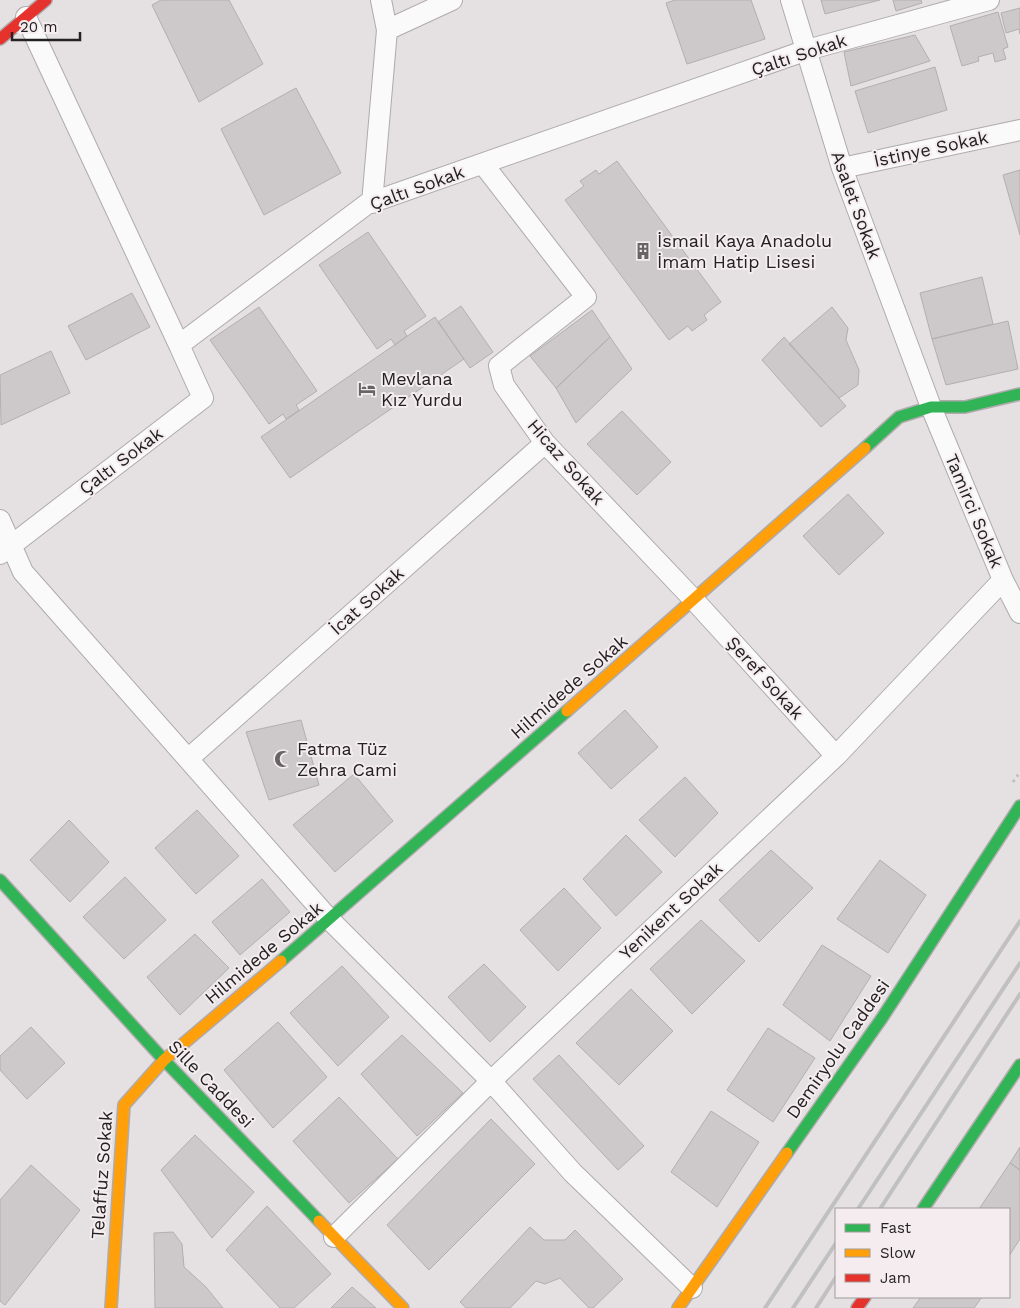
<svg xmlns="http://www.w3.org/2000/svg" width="1020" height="1308" font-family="'Work Sans',sans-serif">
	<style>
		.building { fill: #cdc9ca; stroke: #b3afb0 }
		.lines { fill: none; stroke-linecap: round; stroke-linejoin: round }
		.street-casing { stroke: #afabac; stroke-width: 22 }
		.fast-casing { stroke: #afabac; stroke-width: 14 }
		.slow-casing { stroke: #afabac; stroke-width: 14 }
		.jam-casing { stroke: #afabac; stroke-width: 14 }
		.path { stroke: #c0bfc0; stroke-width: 3; stroke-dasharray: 2.5 4; stroke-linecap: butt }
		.street { stroke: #fbfafb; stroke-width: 20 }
		.fast { stroke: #30b455; stroke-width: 11 }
		.slow { stroke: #ff9f0a; stroke-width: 11 }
		.jam { stroke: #e5322d; stroke-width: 11 }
		.rail { stroke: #c0c0c0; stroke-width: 4 }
		.labels { text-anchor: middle; stroke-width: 4; stroke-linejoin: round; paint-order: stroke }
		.street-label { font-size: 18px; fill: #242122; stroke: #f4ecee }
		.poi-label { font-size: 18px; fill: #242122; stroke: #f4ecee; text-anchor: start }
	</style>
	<rect width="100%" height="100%" fill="#e5e0e2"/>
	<path class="building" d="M 161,0 L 229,0 L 263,64 L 199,102 L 152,5 Z
		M 675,0 L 751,0 L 765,39 L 687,64 L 666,3 Z
		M 821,0 L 880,0 L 825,14 Z
		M 893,0 L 921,0 L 922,3 L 896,11 Z
		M 1020,8 L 1020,34 L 1019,29 L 1006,33 L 1001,13 Z
		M 998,12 L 1008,47 L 1003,49 L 1006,59 L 995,62 L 993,53 L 978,57 L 979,61 L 962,66 L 950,26 Z
		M 915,35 L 930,61 L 851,86 L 844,52 Z
		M 935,67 L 947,110 L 868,133 L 855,91 Z
		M 296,88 L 341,173 L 264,215 L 221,129 Z
		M 617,161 L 721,302 L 704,315 L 707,320 L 692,331 L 688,326 L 669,340 L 565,200 L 584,186 L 580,181 L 596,170 L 599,174 Z
		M 1020,170 L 1020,235 L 1003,175 Z
		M 368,232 L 426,316 L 404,331 L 407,336 L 395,345 L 391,339 L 377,349 L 319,265 Z
		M 982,277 L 993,324 L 932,339 L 920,293 Z
		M 132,293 L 150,327 L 86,360 L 68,326 Z
		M 461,306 L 493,352 L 470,368 L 438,322 Z
		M 259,307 L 317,391 L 296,405 L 299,410 L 286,419 L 283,414 L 269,424 L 210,340 Z
		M 832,307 L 848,328 L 846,340 L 859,370 L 858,385 L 839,398 L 789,344 Z
		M 592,310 L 610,337 L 556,388 L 530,356 Z
		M 435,317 L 464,359 L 290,478 L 261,437 Z
		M 1008,321 L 1018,369 L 946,385 L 932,339 Z
		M 610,337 L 632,369 L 576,423 L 556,388 Z
		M 784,337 L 846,406 L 821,427 L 762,360 Z
		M 51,351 L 70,393 L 1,425 L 0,375 Z
		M 622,411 L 671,462 L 637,495 L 587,444 Z
		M 848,494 L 884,533 L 839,575 L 803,536 Z
		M 625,710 L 658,747 L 611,789 L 578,753 Z
		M 301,720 L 319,785 L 269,800 L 246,732 Z
		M 354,774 L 393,821 L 335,872 L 293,825 Z
		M 685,777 L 718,813 L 675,857 L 639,820 Z
		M 197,810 L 239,856 L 196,894 L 155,848 Z
		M 69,820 L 109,862 L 70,902 L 30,860 Z
		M 626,835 L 662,872 L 616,916 L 583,879 Z
		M 771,850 L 813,888 L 759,942 L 719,900 Z
		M 880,860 L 926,895 L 888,953 L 837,919 Z
		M 125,877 L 166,920 L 124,959 L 83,917 Z
		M 262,879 L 290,912 L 240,955 L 212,922 Z
		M 564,888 L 601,928 L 558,971 L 520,930 Z
		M 701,920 L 745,961 L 692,1014 L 650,969 Z
		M 195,934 L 229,968 L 180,1015 L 147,977 Z
		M 822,945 L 871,976 L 830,1041 L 783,1005 Z
		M 484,964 L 526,1007 L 490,1042 L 448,997 Z
		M 342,966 L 389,1017 L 338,1066 L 290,1013 Z
		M 631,989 L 673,1031 L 619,1085 L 576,1043 Z
		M 278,1022 L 327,1077 L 273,1128 L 224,1070 Z
		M 31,1027 L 65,1063 L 27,1099 L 0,1070 L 0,1056 Z
		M 768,1028 L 815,1058 L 773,1122 L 727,1090 Z
		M 402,1035 L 463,1093 L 417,1136 L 361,1074 Z
		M 559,1055 L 644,1146 L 618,1170 L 533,1079 Z
		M 339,1097 L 398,1159 L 349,1203 L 293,1141 Z
		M 711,1111 L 759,1142 L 717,1207 L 671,1172 Z
		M 491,1119 L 535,1164 L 429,1270 L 387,1225 Z
		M 195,1135 L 254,1192 L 212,1238 L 161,1170 Z
		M 1020,1147 L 1020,1170 L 1010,1163 Z
		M 1010,1163 L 1020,1170 L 1020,1239 L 1009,1256 L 1009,1209 L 979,1209 Z
		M 31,1165 L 80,1210 L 5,1305 L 0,1301 L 0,1200 Z
		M 267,1206 L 331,1274 L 294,1308 L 280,1308 L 226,1250 Z
		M 530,1227 L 544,1240 L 565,1240 L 575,1230 L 623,1279 L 593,1308 L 589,1308 L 560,1278 L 545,1284 L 536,1281 L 510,1308 L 466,1308 L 460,1302 Z
		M 173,1232 L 182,1244 L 184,1267 L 206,1287 L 223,1308 L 155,1308 L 154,1233 Z
		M 352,1287 L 376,1308 L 331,1308 Z
		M 921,1297 L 982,1297 L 974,1308 L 913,1308 Z"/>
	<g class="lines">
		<g class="street-casing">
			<path id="street" d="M 791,0 L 842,168 L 931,407 L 1003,580 L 1020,613
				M 26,17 L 179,345
				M 387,30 L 452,0
				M 483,164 L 586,297 L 499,366 L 504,385 L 545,443 L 694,600 L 836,756
				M 842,168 L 1020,130
				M 372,203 L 387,30 L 381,0
				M 0,520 L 23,572 L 330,920 L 491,1081 L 573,1173 L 692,1288
				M 0,554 L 203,398 L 179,345 L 367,204 L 807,50 L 989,0
				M 188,759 L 545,443
				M 334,1237 L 491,1081 L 836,756 L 1003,580"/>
		</g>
		<g class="fast-casing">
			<path id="fast" d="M 865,448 L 899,417 L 931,407 L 965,407 L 1020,394
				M 0,880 L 164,1060 L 319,1221
				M 281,961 L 567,711
				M 787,1153 L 882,1018 L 1020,806
				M 923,1209 L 1020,1065"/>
		</g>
		<g class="slow-casing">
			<path id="slow" d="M 567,711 L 865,448
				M 319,1221 L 403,1308
				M 111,1308 L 124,1105 L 164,1060 L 281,961
				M 678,1308 L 787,1153"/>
		</g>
		<g class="jam-casing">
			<path id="jam" d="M 0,39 L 46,0
				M 857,1308 L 865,1297"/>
		</g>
		<path class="path" d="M 1013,782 L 1020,772"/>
		<use href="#street" class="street"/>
		<use href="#fast" class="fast"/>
		<use href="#slow" class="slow"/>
		<use href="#jam" class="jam"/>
		<path class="rail" d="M 858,1209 L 1020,963
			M 880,1209 L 1020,994
			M 765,1308 L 1020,921
			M 793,1308 L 836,1243
			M 816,1308 L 836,1277"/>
	</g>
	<defs>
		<g id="building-bare" transform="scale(1.35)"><path d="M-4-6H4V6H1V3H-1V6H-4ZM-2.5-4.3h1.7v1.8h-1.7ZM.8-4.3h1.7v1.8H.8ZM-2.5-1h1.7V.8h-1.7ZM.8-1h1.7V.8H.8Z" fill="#686465" stroke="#f4ecee" stroke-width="2.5" paint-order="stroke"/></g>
		<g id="hotel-bare" transform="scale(1.35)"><path d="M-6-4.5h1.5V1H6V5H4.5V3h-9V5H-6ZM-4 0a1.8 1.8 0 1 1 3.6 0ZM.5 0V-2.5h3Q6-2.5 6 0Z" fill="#686465" stroke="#f4ecee" stroke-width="2.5" paint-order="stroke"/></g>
		<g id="mosque-bare" transform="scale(1.35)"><path d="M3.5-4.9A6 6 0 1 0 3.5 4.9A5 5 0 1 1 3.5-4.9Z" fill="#686465" stroke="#f4ecee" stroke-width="2.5" paint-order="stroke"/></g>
	</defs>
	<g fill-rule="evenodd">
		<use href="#building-bare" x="643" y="251"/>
		<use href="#hotel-bare" x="367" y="389"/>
		<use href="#mosque-bare" x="283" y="759"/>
	</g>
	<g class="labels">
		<g class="street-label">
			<text transform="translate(799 55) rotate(-18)" y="6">Çaltı Sokak</text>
			<text transform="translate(931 149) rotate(-12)" y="6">İstinye Sokak</text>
			<text transform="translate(417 188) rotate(-20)" y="6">Çaltı Sokak</text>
			<text transform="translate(856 205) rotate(70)" y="6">Asalet Sokak</text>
			<text transform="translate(121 461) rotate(-37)" y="6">Çaltı Sokak</text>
			<text transform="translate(566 462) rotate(49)" y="6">Hicaz Sokak</text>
			<text transform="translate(974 511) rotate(67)" y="6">Tamirci Sokak</text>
			<text transform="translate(367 601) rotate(-42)" y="6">İcat Sokak</text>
			<text transform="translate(765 678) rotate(48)" y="6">Şeref Sokak</text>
			<text transform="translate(569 687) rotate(-41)" y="6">Hilmidede Sokak</text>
			<text transform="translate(671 911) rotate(-43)" y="6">Yenikent Sokak</text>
			<text transform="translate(264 953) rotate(-40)" y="6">Hilmidede Sokak</text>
			<text transform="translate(838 1049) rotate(-55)" y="6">Demiryolu Caddesi</text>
			<text transform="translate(211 1084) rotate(46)" y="6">Sille Caddesi</text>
			<text transform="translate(102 1175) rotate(-86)" y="6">Telaffuz Sokak</text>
		</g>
		<g class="poi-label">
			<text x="657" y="247">İsmail Kaya Anadolu<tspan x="657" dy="21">İmam Hatip Lisesi</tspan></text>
			<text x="381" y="385">Mevlana<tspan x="381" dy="21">Kız Yurdu</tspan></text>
			<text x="297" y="755">Fatma Tüz<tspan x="297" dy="21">Zehra Cami</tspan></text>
		</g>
	</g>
	<rect x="835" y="1208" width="175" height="90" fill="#f4ecee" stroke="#a19b9c"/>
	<rect x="845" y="1224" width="25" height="8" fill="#30b455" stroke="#a19b9c"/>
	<text x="880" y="1233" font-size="15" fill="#242122">Fast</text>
	<rect x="845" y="1249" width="25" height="8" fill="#ff9f0a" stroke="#a19b9c"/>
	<text x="880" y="1258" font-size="15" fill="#242122">Slow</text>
	<rect x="845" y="1274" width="25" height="8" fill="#e5322d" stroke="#a19b9c"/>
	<text x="880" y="1283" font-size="15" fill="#242122">Jam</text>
	<path d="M12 32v8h68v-8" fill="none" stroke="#242122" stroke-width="2.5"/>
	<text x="20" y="32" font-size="15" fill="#242122" stroke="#f4ecee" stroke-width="4" paint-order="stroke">20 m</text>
</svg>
